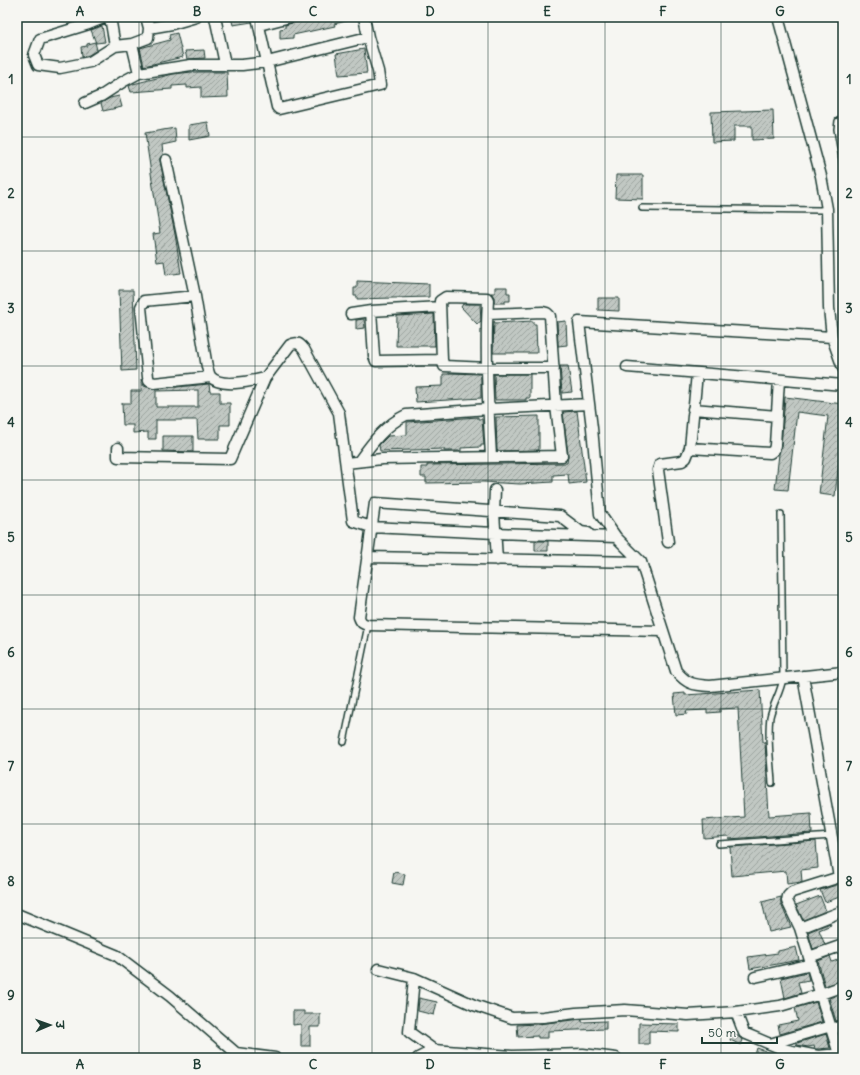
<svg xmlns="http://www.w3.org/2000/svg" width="860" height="1075" font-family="Delius,'Playpen Sans Deva',sans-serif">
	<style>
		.building { fill: url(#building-hatch); stroke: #1f3d34; fill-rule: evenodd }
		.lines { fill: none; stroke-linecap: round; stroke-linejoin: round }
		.lane-casing { stroke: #1f3d34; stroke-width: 8 }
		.street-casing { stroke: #1f3d34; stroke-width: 13 }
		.lane { stroke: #f6f6f2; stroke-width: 5 }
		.street { stroke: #f6f6f2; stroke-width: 10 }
		.grid { fill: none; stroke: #1f3d34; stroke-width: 1; stroke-opacity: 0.55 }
		.neatline { fill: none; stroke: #1f3d34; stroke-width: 1.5 }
		.grid-label { font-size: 13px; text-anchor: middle; font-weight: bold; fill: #1f3d34 }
	</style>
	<defs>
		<pattern id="building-hatch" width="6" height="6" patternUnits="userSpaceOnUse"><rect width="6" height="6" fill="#c1c8c3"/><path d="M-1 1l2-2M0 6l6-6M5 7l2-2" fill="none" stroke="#9ca49f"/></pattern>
	</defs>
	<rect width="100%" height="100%" fill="#f6f6f2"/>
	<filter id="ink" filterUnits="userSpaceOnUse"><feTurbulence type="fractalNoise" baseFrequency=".025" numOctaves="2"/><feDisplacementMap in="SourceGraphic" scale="8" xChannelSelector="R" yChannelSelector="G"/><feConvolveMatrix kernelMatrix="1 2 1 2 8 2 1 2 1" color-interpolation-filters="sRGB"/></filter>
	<g filter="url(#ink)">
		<path class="building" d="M 231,17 L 251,17 L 252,22 L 233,25 Z
			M 302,17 L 349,17 L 350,20 L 334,24 L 335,26 L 293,35 L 293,38 L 280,39 L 280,29 L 285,28 L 285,25 L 292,23 L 296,20 L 303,19 Z
			M 102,26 L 105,42 L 96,43 L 91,30 Z
			M 177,33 L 183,57 L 144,66 L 140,48 L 170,40 L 169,35 Z
			M 95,42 L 97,50 L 89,55 L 82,57 L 81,47 L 87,46 L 87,44 Z
			M 364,49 L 367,73 L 339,75 L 336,54 Z
			M 204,50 L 205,58 L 187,59 L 185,51 Z
			M 192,72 L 227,72 L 228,97 L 201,98 L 201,87 L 187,88 L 187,85 L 172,86 L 172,89 L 131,92 L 129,86 L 133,84 L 173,74 Z
			M 119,96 L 122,107 L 103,111 L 101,103 L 110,98 Z
			M 773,110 L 774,139 L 752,140 L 752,126 L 734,126 L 734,141 L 712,142 L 711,112 Z
			M 208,122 L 210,136 L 189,140 L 189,125 Z
			M 175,128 L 176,142 L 162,145 L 163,154 L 160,158 L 160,161 L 175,234 L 181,273 L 166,275 L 164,261 L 157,262 L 153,234 L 160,233 L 145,133 Z
			M 616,175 L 643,175 L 643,199 L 615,198 Z
			M 357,281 L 429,284 L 429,297 L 357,299 L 357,296 L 354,296 L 354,288 L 357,288 Z
			M 495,287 L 507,287 L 507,293 L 510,293 L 510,301 L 505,301 L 505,303 L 494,303 L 494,297 L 491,293 L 495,293 Z
			M 119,290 L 133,290 L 136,370 L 122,371 Z
			M 598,298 L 619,298 L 619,311 L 598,310 Z
			M 463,304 L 480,304 L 481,321 L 477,324 L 461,307 Z
			M 434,314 L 435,346 L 396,346 L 397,316 Z
			M 364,319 L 365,328 L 356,329 L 356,320 Z
			M 494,321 L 495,323 L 533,321 L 533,324 L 536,324 L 537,353 L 493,353 Z
			M 566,321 L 567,345 L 558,346 L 557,322 Z
			M 560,366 L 568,366 L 572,392 L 562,393 Z
			M 449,373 L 481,374 L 481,398 L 416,402 L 415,387 L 443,386 L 443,374 L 449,374 Z
			M 494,374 L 530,374 L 530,398 L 526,398 L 526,400 L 495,400 Z
			M 141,379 L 144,386 L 154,389 L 209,384 L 210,392 L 220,392 L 220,403 L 230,403 L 230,425 L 220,425 L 220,439 L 198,439 L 197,420 L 156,420 L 156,439 L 148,439 L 148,432 L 133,433 L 133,425 L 123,425 L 122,403 L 131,403 L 131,391 L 141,391 ZM 198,390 L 198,407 L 156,407 L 156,391 Z
			M 785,397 L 843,404 L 843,426 L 835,496 L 819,494 L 828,416 L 797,412 L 788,490 L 775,489 L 779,454 L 781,446 Z
			M 577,411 L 586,482 L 569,484 L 568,474 L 553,475 L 553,482 L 520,484 L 483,482 L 426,483 L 426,477 L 421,477 L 421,467 L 427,467 L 427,465 L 567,463 L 568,455 L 563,412 Z
			M 539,416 L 539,450 L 497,451 L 496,417 Z
			M 478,417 L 478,419 L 482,419 L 484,445 L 481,445 L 481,447 L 461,448 L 461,451 L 444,451 L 444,449 L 380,451 L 379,445 L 388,436 L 407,435 L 407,422 Z
			M 163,436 L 193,436 L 193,452 L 163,451 Z
			M 535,541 L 548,541 L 548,551 L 535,551 Z
			M 760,690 L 763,742 L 765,742 L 769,816 L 811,813 L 812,833 L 729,839 L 728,836 L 704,838 L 703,820 L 744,817 L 738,708 L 720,709 L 720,712 L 707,713 L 707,710 L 686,711 L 687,714 L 676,715 L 674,694 L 685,693 L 685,695 Z
			M 816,841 L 818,868 L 801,870 L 802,882 L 787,884 L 786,871 L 732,876 L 730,847 Z
			M 394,872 L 405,874 L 403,885 L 392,883 Z
			M 843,883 L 843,896 L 825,902 L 820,890 Z
			M 820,896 L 826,911 L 803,920 L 796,905 Z
			M 781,897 L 781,904 L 791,927 L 769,932 L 762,902 Z
			M 830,923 L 831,925 L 819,930 L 825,945 L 813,949 L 808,932 Z
			M 796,947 L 799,960 L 750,969 L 748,957 L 778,953 L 778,951 Z
			M 830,956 L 832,962 L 843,958 L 843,980 L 825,986 L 818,961 Z
			M 807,972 L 809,980 L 798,982 L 801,993 L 785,998 L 781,978 Z
			M 843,993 L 843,1019 L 836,1021 L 829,998 Z
			M 419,998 L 437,1002 L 434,1015 L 418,1011 Z
			M 816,1002 L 822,1022 L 780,1034 L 778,1025 L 798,1021 L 795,1008 Z
			M 293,1011 L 304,1011 L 304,1014 L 320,1014 L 320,1027 L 310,1027 L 310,1046 L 301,1046 L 301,1024 L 293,1025 Z
			M 582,1019 L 582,1022 L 606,1021 L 606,1029 L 548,1031 L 548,1038 L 538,1038 L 538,1036 L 518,1037 L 517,1025 L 537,1024 Z
			M 639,1023 L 679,1024 L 679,1032 L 649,1031 L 649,1044 L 639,1044 Z
			M 733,1033 L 743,1040 L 741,1045 L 730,1040 Z
			M 826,1034 L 830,1048 L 818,1049 L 815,1049 L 814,1046 L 808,1047 L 797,1045 L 797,1043 Z
			M 757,1048 L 782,1057 L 782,1058 L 754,1058 Z"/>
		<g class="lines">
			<g class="lane-casing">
				<path id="lane" d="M 843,119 L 838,121 L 837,129 L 843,165
					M 642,208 L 820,210 L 827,209
					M 344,742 L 368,625
					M 772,783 C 771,762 767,738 770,717 C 773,703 781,692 783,678 L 781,514
					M 719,844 L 832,836"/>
			</g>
			<g class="street-casing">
				<path id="street" d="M 106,17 L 89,24 L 40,39 L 34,55 L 38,65 L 60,68 L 90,62 L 115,46 L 132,44 L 148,38 L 149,28
					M 110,17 L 115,46
					M 146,17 L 149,28 L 172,24 L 196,17
					M 215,17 L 225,64
					M 257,17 L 277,107 L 279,109 L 380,85 L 378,71 L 368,37 L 364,17
					M 778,17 L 821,176 L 827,209 L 829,308 L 832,337 L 843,368
					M 259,25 L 290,17
					M 132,44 L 139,73
					M 85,103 L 101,96 L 124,81 L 139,73 L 191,65 L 242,65 L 267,62 L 368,37
					M 166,160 L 195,296 L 207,367 C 208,370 209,374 210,376 C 220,389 252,381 265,378
					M 195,296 L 144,301 L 141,307 L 148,377 L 149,381 L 154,383 L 211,377
					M 371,311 L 374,356 L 376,361 L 442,360
					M 351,314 L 371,311 L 440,307
					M 627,367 L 843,385
					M 693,409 L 777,416
					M 118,448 L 118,457 L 230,459 L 265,378 L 290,345 C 297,341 300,344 304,349 L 339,413 L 353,521 L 371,527 L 495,533 L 616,537 L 600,514 L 592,428 L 579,322 L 832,337
					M 690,448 L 697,373
					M 491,456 C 488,404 485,352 488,300 L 487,298 L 446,297 L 440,301 L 442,360 L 444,366 L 488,368 L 554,368
					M 359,461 C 372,443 385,425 406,415 L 488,409 L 589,404
					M 346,463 L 382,459 L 562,456 L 556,406 L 550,316 L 547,313 L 543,312 L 488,314
					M 495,490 L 494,512 L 497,560
					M 588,533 L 581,532 L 560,516 L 375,503 L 359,617 C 361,623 363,624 368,625 L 663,631
					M 610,536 L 616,537 L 641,562
					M 668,542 L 658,470 L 660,464 L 682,461 L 686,458 L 690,448 L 770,453 L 774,450 L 775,445 L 779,380
					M 367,557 L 641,562 L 676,671 C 687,684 693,685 710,686 L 843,672
					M 803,676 L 839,877
					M 843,876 L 792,892 L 788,896 L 787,901 L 800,928 L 839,1054 L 843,1055
					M 17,914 L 116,955 L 170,996 L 236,1053 L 275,1058
					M 800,928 L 843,911
					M 809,957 L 843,945
					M 378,969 L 414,978 L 474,1005 L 512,1018 L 543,1017 L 576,1013 L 625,1010 L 688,1015 L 736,1012 L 780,1006 L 821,994 L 843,986
					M 755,977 L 812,964
					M 414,978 L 409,1032 L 434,1050
					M 736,1012 L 744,1033 L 782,1049 L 818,1056 L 839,1054
					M 832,1030 L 843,1025
					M 770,1044 L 831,1026
					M 418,1058 L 434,1050 L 512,1056 L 583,1054 L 616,1058"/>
			</g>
			<use href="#lane" class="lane"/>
			<use href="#street" class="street"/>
		</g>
	</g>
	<path class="grid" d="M 139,17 L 139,1058M 255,17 L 255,1058M 372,17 L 372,1058M 488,17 L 488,1058M 605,17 L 605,1058M 721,17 L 721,1058M 17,137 L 843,137M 17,251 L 843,251M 17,366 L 843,366M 17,480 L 843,480M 17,595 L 843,595M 17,709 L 843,709M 17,824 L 843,824M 17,938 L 843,938"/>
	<rect width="860" height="1075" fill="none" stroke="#f6f6f2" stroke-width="44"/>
	<g transform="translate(50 1025) rotate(88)" stroke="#f6f6f2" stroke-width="3" paint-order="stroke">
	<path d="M0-3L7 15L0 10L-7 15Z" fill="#1f3d34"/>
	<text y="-6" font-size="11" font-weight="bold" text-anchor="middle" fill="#1f3d34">उ</text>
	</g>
	<path d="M702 1037v6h75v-6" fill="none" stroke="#1f3d34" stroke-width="2"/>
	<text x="708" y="1037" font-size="12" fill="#1f3d34" stroke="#f6f6f2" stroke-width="3" paint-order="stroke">50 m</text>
	<rect x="22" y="22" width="816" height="1031" class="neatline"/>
	<g class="grid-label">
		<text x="80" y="16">A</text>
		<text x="197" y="16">B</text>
		<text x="313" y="16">C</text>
		<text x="430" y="16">D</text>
		<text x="547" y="16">E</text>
		<text x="663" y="16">F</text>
		<text x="780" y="16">G</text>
		<text x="11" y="84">1</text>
		<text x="849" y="84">1</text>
		<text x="11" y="198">2</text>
		<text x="849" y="198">2</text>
		<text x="11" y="313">3</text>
		<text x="849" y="313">3</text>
		<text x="11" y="427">4</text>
		<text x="849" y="427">4</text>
		<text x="11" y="542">5</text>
		<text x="849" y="542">5</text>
		<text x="11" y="657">6</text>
		<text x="849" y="657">6</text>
		<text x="11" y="771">7</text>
		<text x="849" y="771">7</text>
		<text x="11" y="886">8</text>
		<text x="849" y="886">8</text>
		<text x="11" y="1000">9</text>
		<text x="849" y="1000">9</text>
		<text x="80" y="1069">A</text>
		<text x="197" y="1069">B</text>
		<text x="313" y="1069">C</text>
		<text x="430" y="1069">D</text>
		<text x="547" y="1069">E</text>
		<text x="663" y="1069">F</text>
		<text x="780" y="1069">G</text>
	</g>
</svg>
